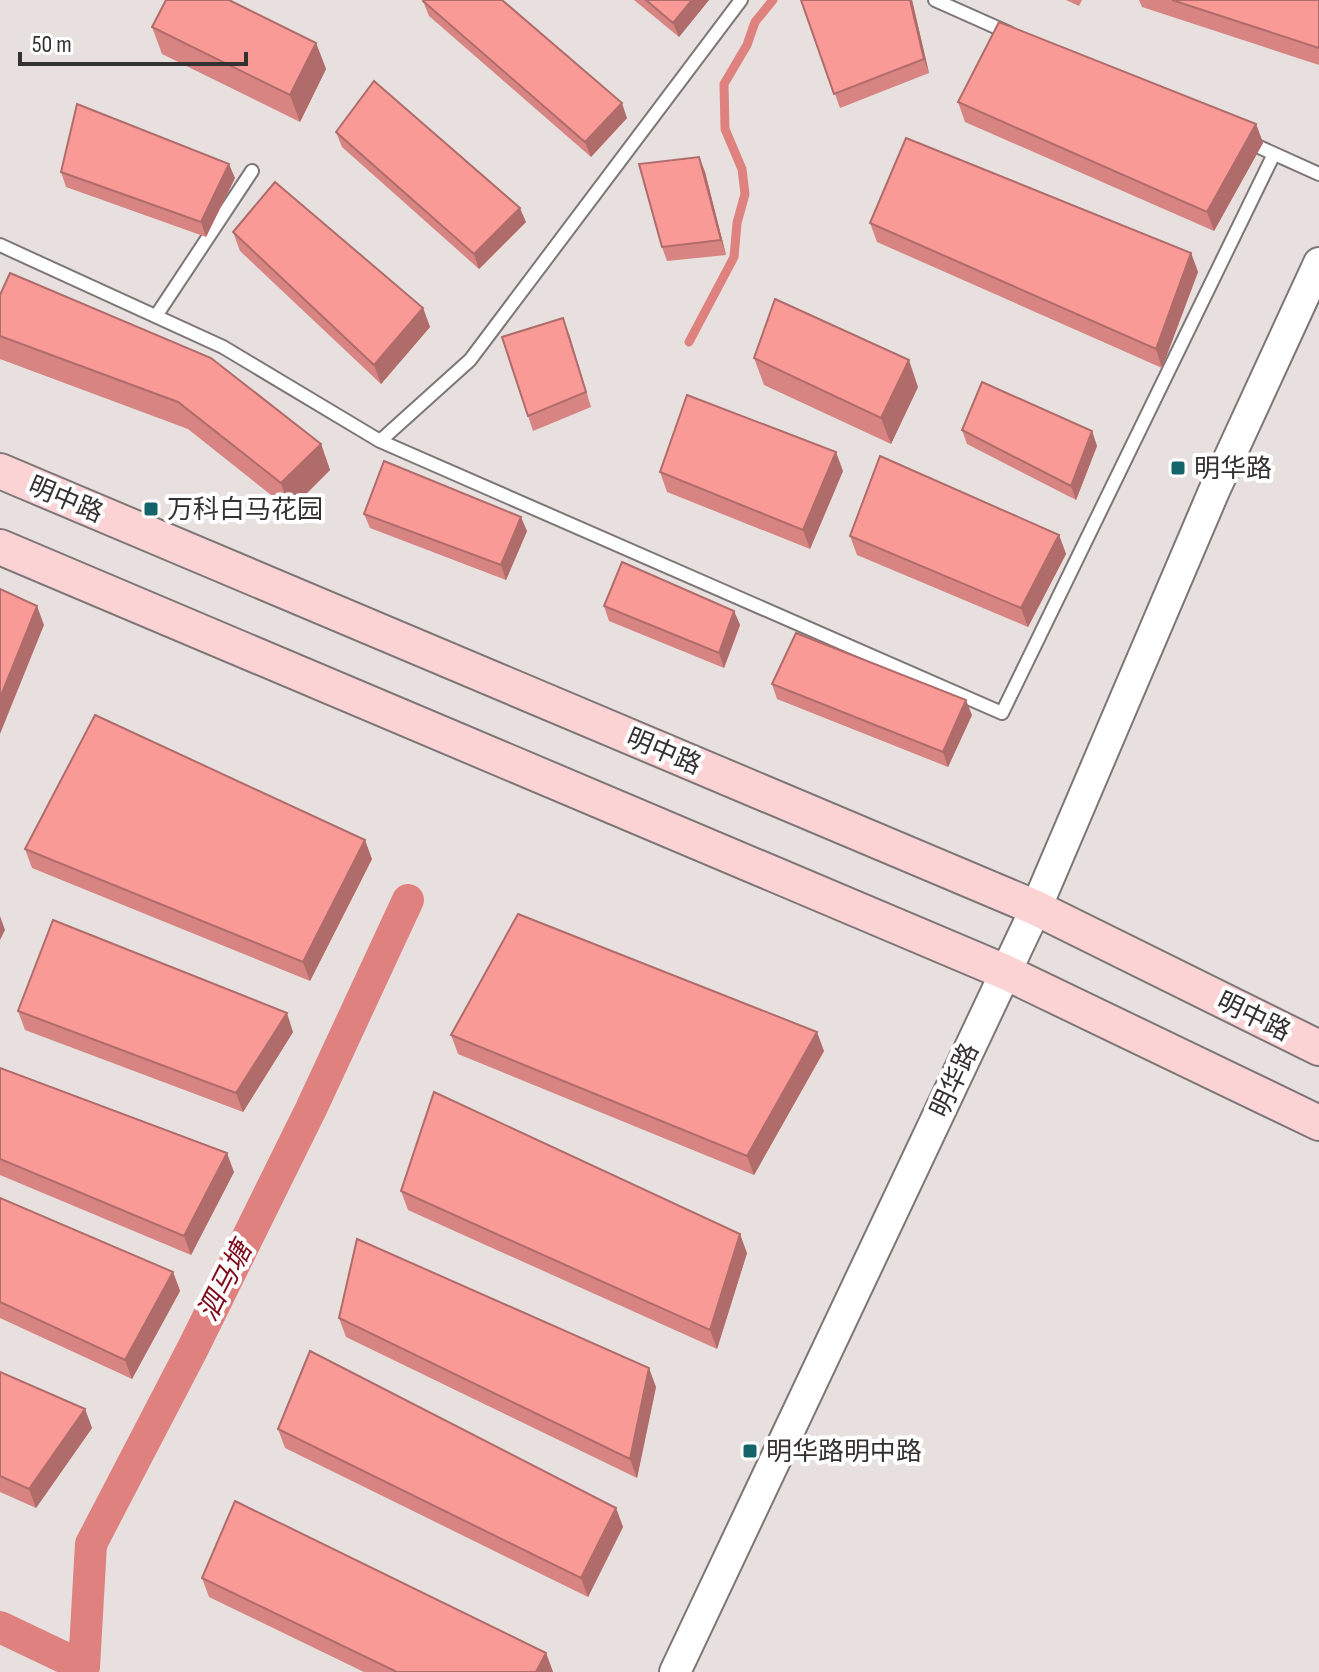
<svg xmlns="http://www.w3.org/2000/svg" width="1319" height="1672" font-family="'Sofia Sans Condensed','Noto Sans SC',sans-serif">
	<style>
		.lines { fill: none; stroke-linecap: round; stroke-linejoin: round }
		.stream { stroke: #de817f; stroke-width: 9 }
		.canal { stroke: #de817f; stroke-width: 32 }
		.service-casing { stroke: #7d7676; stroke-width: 16 }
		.tertiary-casing { stroke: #7d7676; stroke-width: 34 }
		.secondary-casing { stroke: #7d7676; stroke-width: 38 }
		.service { stroke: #fff; stroke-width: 12 }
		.tertiary { stroke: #fff; stroke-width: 30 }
		.secondary { stroke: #fbd3d4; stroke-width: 34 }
		.wall { fill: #d78482 }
		.shaded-wall { fill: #af6c6a }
		.building { fill: #fa9a97; stroke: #af6c6a; stroke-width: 2 }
		.poi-dot { fill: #146469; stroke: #fff; stroke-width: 3 }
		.labels { text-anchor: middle; stroke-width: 8; stroke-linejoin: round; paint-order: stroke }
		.poi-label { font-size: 26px; fill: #343131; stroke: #fff; text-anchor: start }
		.street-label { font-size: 26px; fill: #343131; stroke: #fff }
		.water-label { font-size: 28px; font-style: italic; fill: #7f0c1c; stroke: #fff }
	</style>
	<rect width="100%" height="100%" fill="#e7e0df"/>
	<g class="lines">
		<path class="stream" d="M 689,342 L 734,257 L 737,223 L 745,194 L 742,169 L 725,129 L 724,84 L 747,45 L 755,22 L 773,0"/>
		<path class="canal" d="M 0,1627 L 84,1667
			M 82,1672 L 84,1667 L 91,1544 L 193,1348 L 311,1109 L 408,900"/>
		<g class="service-casing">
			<path id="service" d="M 935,0 L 1009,33
				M 1248,142 L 1319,174
				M 0,245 L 223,347 L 380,441 L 470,360 L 741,0
				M 156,316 L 252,171
				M 380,441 L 1002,713 L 1274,154"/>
		</g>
		<g class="tertiary-casing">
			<path id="tertiary" d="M 675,1672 L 1036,908 L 1214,491 L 1319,263"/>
		</g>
		<g class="secondary-casing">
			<path id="secondary" d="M 0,471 L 1036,908 L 1319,1048
				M 0,547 L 1005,972 L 1319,1123"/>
		</g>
		<use href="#service" class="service"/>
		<use href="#tertiary" class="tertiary"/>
		<use href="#secondary" class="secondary"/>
	</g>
	<path class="wall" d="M 634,0 L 709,0 L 679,37 Z
		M 801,0 L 912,0 L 929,73 L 840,108 Z
		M 1066,0 L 1082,0 L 1079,6 Z
		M 1139,0 L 1319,0 L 1319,65 L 1142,7 Z
		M 423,1 L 627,118 L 591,157 L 429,16 Z
		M 152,27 L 316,43 L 326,69 L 300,122 L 162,54 Z
		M 958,102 L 1256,124 L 1263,143 L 1214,231 L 965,122 Z
		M 336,132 L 526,222 L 479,269 L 342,147 Z
		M 699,157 L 705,172 L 726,255 L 667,261 L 662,247 Z
		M 61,172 L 235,178 L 206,237 L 66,187 Z
		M 870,223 L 1191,253 L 1198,272 L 1162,368 L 877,242 Z
		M 233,232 L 423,308 L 430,327 L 381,384 L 240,251 Z
		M 0,295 L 321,444 L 330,470 L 290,510 L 188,429 L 0,359 Z
		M 569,333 L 591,407 L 533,431 L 502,337 Z
		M 754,358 L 918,387 L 891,444 L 764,385 Z
		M 962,430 L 1092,431 L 1097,446 L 1076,500 L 967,444 Z
		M 843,471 L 810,549 L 667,492 L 660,472 Z
		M 364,514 L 527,531 L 506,580 L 370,528 Z
		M 1059,535 L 1066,554 L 1028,627 L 857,555 L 850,536 Z
		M 604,606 L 734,611 L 740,625 L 724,668 L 609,621 Z
		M 772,684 L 972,715 L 948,767 L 777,699 Z
		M 25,849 L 372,859 L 310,981 L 32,868 Z
		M 18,1011 L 293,1032 L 243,1112 L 25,1030 Z
		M 451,1035 L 824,1051 L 754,1175 L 458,1054 Z
		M 0,1068 L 234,1172 L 191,1255 L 0,1175 Z
		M 401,1191 L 747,1253 L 717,1349 L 408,1210 Z
		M 0,1198 L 173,1272 L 180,1291 L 132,1379 L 0,1318 Z
		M 339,1318 L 656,1387 L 637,1478 L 346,1337 Z
		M 0,1372 L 85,1409 L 92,1428 L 36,1508 L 0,1492 Z
		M 278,1429 L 616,1508 L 623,1527 L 588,1597 L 285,1448 Z
		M 202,1578 L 546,1653 L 553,1672 L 364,1672 L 209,1597 Z"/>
	<path class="shaded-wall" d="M 692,0 L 709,0 L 679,37 L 673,23 Z
		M 910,0 L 912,0 L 929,73 L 924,59 Z
		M 316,43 L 326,69 L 300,122 L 290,95 Z
		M 622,103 L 627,118 L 591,157 L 585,142 Z
		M 1256,124 L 1263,143 L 1214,231 L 1207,212 Z
		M 699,157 L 705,172 L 726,255 L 721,240 Z
		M 229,164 L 235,178 L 206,237 L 201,222 Z
		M 520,208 L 526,222 L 479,269 L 474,254 Z
		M 1191,253 L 1198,272 L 1162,368 L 1156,349 Z
		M 423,308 L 430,327 L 381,384 L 374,365 Z
		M 909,360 L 918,387 L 891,444 L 881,418 Z
		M 1092,431 L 1097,446 L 1076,500 L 1071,486 Z
		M 321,444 L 330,470 L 290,510 L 281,483 Z
		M 836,452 L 843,471 L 810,549 L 803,530 Z
		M 521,517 L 527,531 L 506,580 L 501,565 Z
		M 1059,535 L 1066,554 L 1028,627 L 1021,608 Z
		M 37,606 L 44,625 L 0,734 L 0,698 Z
		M 734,611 L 740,625 L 724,668 L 719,653 Z
		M 966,700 L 972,715 L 948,767 L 943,752 Z
		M 365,840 L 372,859 L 310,981 L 303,962 Z
		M 0,916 L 5,930 L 0,940 Z
		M 287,1013 L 293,1032 L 243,1112 L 236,1093 Z
		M 817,1032 L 824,1051 L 754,1175 L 747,1156 Z
		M 227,1153 L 234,1172 L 191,1255 L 184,1236 Z
		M 740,1234 L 747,1253 L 717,1349 L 710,1330 Z
		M 173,1272 L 180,1291 L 132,1379 L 125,1360 Z
		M 649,1368 L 656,1387 L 637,1478 L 630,1459 Z
		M 85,1409 L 92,1428 L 36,1508 L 29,1489 Z
		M 616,1508 L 623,1527 L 588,1597 L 581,1578 Z
		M 546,1653 L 553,1672 L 536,1672 Z"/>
	<path class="building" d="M 166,0 L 229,0 L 316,43 L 290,95 L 152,27 Z
		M 424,0 L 502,0 L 622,103 L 585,142 L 423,1 Z
		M 646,0 L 692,0 L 673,23 Z
		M 801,0 L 910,0 L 924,59 L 834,94 Z
		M 1172,0 L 1319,0 L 1319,48 Z
		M 999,22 L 1256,124 L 1207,212 L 958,102 Z
		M 374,81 L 520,208 L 474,254 L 336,132 Z
		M 77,104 L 229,164 L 201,222 L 61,172 Z
		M 906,138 L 1191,253 L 1156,349 L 870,223 Z
		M 699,157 L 721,240 L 662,247 L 639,164 Z
		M 275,182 L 423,308 L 374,365 L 233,232 Z
		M 10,273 L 211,358 L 321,444 L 281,483 L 178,402 L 0,336 L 0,295 Z
		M 775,299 L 909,360 L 881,418 L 754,358 Z
		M 563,318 L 586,392 L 528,416 L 502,337 Z
		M 982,382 L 1092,431 L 1071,486 L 962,430 Z
		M 687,395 L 836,452 L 803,530 L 660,472 Z
		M 880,456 L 1059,535 L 1021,608 L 850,536 Z
		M 384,461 L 521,517 L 501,565 L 364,514 Z
		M 622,562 L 734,611 L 719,653 L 604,606 Z
		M 0,589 L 37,606 L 0,698 Z
		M 796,633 L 966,700 L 943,752 L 772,684 Z
		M 95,715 L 365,840 L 303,962 L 25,849 Z
		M 518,914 L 817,1032 L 747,1156 L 451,1035 Z
		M 53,920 L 287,1013 L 236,1093 L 18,1011 Z
		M 0,1068 L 227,1153 L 184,1236 L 0,1159 Z
		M 434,1092 L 740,1234 L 710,1330 L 401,1191 Z
		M 0,1198 L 173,1272 L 125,1360 L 0,1302 Z
		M 357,1239 L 649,1368 L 630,1459 L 339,1318 Z
		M 310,1351 L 616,1508 L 581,1578 L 278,1429 Z
		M 0,1372 L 85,1409 L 29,1489 L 0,1476 Z
		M 235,1501 L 546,1653 L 536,1672 L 397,1672 L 202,1578 Z"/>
	<g class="poi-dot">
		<rect x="1170" y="460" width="16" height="16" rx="4"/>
		<rect x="143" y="501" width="16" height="16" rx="4"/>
		<rect x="742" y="1443" width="16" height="16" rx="4"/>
	</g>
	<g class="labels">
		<g class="poi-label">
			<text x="1194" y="477">明华路</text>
			<text x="167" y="518">万科白马花园</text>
			<text x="766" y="1460">明华路明中路</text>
		</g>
		<g class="street-label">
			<text transform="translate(66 499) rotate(23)" y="9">明中路</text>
			<text transform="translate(664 751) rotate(23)" y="9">明中路</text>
			<text transform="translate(1254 1016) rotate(26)" y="9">明中路</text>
			<text transform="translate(954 1080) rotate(-65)" y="9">明华路</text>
		</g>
		<g class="water-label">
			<text transform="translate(224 1281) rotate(-63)" y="10">泗马塘</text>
		</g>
	</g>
	<path d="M20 52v12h226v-12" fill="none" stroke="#343131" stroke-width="4"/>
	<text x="32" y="52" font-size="24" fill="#343131" stroke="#ffffff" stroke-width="6" paint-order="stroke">50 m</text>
</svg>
